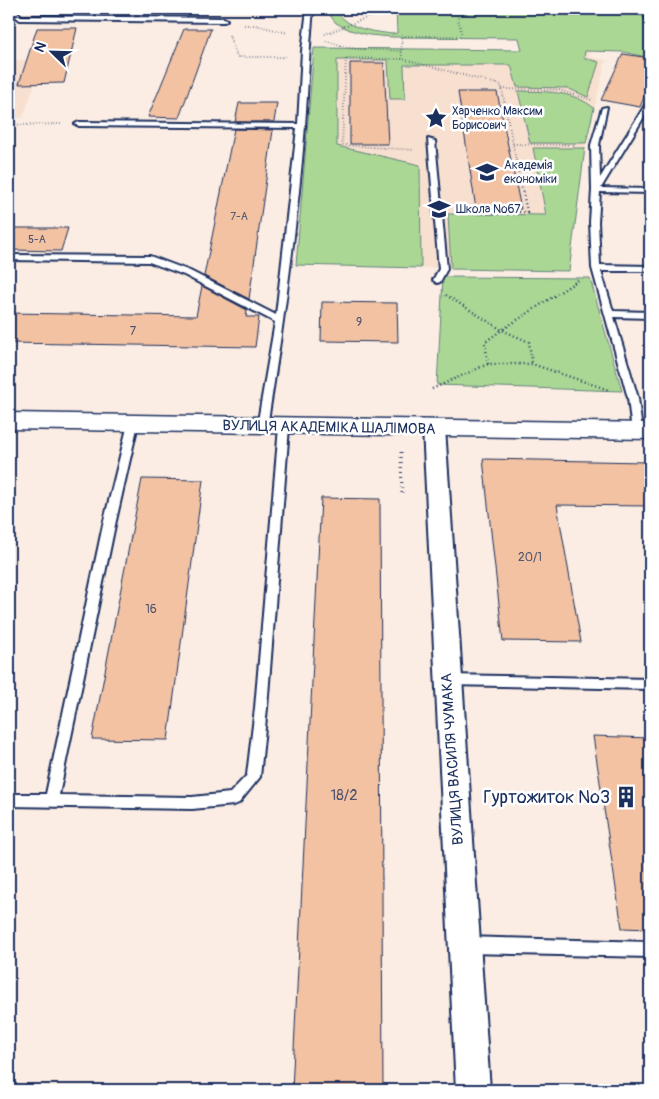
<svg xmlns="http://www.w3.org/2000/svg" width="659" height="1099" font-family="Pangolin,sans-serif">
	<style>
		.built { fill: #f8e0d0 }
		.green { fill: #abd795; stroke: #63837a }
		.building { fill: #f2c2a2; stroke: #1b2f5e }
		.lines { fill: none; stroke-linecap: round; stroke-linejoin: round }
		.lane-casing { stroke: #1b2f5e; stroke-width: 4 }
		.street-casing { stroke: #1b2f5e; stroke-width: 4 }
		.secondary-casing { stroke: #1b2f5e; stroke-width: 3 }
		.path-far2 { stroke: #1b2f5e; stroke-width: 2; stroke-dasharray: 0.5 2.5; stroke-linecap: butt }
		.path-far1 { stroke: #1b2f5e; stroke-width: 2.5; stroke-dasharray: 1 3; stroke-linecap: butt }
		.path { stroke: #1b2f5e; stroke-width: 3; stroke-dasharray: 1 4; stroke-linecap: butt }
		.lane { fill: #fff; fill-rule: evenodd }
		.street { fill: #fff; fill-rule: evenodd }
		.secondary { fill: #fff; fill-rule: evenodd }
		.labels { text-anchor: middle; stroke-width: 5; stroke-linejoin: round; paint-order: stroke }
		.far-number-label { font-size: 11px; fill: #51546f }
		.far-poi-label { font-size: 12px; fill: #1b2f5e; stroke: #fff; text-anchor: start }
		.number-label { font-size: 12px; fill: #51546f }
		.street-label { font-size: 15px; fill: #1b2f5e; stroke: #fff }
		.near-number-label { font-size: 15px; fill: #51546f }
		.near-poi-label { font-size: 18px; fill: #1b2f5e; stroke: #fff; text-anchor: end }
	</style>
	<rect width="100%" height="100%" fill="#fbede3"/>
	<filter id="ink" filterUnits="userSpaceOnUse"><feTurbulence type="fractalNoise" baseFrequency=".02" numOctaves="2"/><feDisplacementMap in="SourceGraphic" scale="10" xChannelSelector="R" yChannelSelector="G"/><feConvolveMatrix kernelMatrix="1 2 1 2 8 2 1 2 1" color-interpolation-filters="sRGB"/></filter>
	<g filter="url(#ink)">
		<path class="built" d="M 314,48 L 590,51 L 589,57 L 606,60 L 584,152 L 569,271 L 296,265 Z
			M 9,60 L 43,60 L 23,118 L 9,118 Z"/>
		<path class="green" d="M 329,9 L 338,9 L 338,13 C 351,30 372,31 392,34 L 397,33 L 396,9 L 650,9 L 650,58 L 624,52 L 585,51 L 584,58 L 599,62 L 588,97 L 567,88 L 517,87 L 511,65 L 404,65 L 405,99 L 390,99 L 388,60 L 337,60 L 337,146 L 420,165 L 421,268 L 296,265 L 314,48 L 522,50 L 519,38 L 392,37 L 369,35 L 350,30 L 336,23 L 329,14 Z
			M 518,91 C 546,92 572,90 594,108 L 586,143 L 530,143 Z
			M 533,148 L 585,148 L 569,271 L 451,269 L 448,214 L 546,215 Z
			M 443,277 L 590,278 L 622,391 L 437,385 Z"/>
		<path class="building" d="M 37,28 L 77,28 L 64,83 L 19,84 Z
			M 184,29 L 211,29 L 179,118 L 148,117 Z
			M 623,54 L 650,58 L 650,83 L 640,107 L 601,100 Z
			M 350,63 L 384,63 L 388,144 L 350,144 Z
			M 458,92 L 497,92 L 521,209 L 476,209 Z
			M 239,103 L 277,103 L 274,122 L 235,122 Z
			M 234,129 L 273,130 L 249,299 L 204,276 Z
			M 9,228 L 68,228 L 61,251 L 9,250 Z
			M 202,286 L 247,310 L 246,317 L 259,317 L 255,347 L 9,343 L 9,313 L 196,316 Z
			M 322,302 L 397,303 L 398,342 L 321,341 Z
			M 483,459 L 646,462 L 650,477 L 650,506 L 557,505 L 581,642 L 503,641 Z
			M 142,479 L 203,480 L 168,740 L 92,739 Z
			M 321,498 L 380,499 L 383,1090 L 292,1090 Z
			M 593,736 L 650,738 L 650,929 L 622,928 Z"/>
		<g class="lines">
			<g class="lane-casing">
				<path id="lane" d="M 9,9 L 13,9 L 22,16 L 224,18 L 227,20 L 224,22 L 20,20 L 9,11 Z
					M 307,9 L 313,9 C 309,48 308,87 305,126 C 297,227 283,327 267,427 L 262,430 L 257,427 L 275,322 L 184,275 L 149,262 L 9,260 L 9,255 L 150,256 L 190,271 L 276,315 L 297,128 L 79,126 L 75,124 L 79,122 L 298,124 L 302,51 Z
					M 642,9 L 648,9 L 650,24 L 647,22 Z
					M 650,100 L 650,107 L 601,188 L 650,189 L 650,193 L 600,192 L 598,222 L 600,265 L 650,266 L 650,271 L 601,271 L 613,311 L 650,312 L 650,318 L 614,317 L 638,398 L 642,431 L 637,434 L 632,431 L 628,398 L 592,268 L 590,222 L 592,190 L 591,145 L 602,108 L 607,107 L 599,145 L 600,178 L 647,102 Z
					M 428,139 L 435,141 L 447,269 L 440,282 L 437,283 L 433,280 L 439,269 Z
					M 133,421 L 138,424 L 115,525 L 59,795 L 192,797 L 230,793 L 247,775 L 255,708 L 279,427 L 284,424 L 289,427 L 267,708 L 260,777 L 239,803 L 234,805 L 192,809 L 9,806 L 9,794 L 46,794 L 103,525 L 128,424 Z
					M 447,675 L 650,679 L 650,689 L 447,685 L 443,684 L 441,680 L 443,676 Z
					M 465,937 L 650,942 L 650,957 L 465,953 L 460,950 L 457,945 L 460,940 Z"/>
			</g>
			<g class="street-casing">
				<path id="street" d="M 434,421 L 442,423 L 445,428 L 490,1090 L 456,1090 L 423,428 L 426,423 Z"/>
			</g>
			<g class="secondary-casing">
				<path id="secondary" d="M 9,413 L 650,423 L 650,439 L 9,429 Z"/>
			</g>
			<path class="path-far2" d="M 456,9 L 462,36 L 401,36 L 402,59 L 501,85 L 520,180
				M 241,25 L 255,25 L 288,33
				M 325,34 L 379,13
				M 229,35 L 237,57 L 286,57
				M 326,41 L 354,49 L 402,51
				M 402,59 L 346,58 L 342,145 L 414,150
				M 502,89 L 559,90 L 592,100
				M 9,125 L 61,124
				M 513,144 L 575,145"/>
			<path class="path-far1" d="M 455,211 L 527,212 L 520,179
				M 446,295 L 502,330 L 580,279
				M 488,364 L 485,342 L 502,330 L 529,342 L 532,364
				M 432,389 L 488,364 L 532,364 L 609,390"/>
			<path class="path" d="M 401,452 L 402,495"/>
			<use href="#lane" class="lane"/>
			<use href="#street" class="street"/>
			<use href="#secondary" class="secondary"/>
		</g>
	</g>
	<defs>
		<g id="sight-bare" transform="scale(1.725)"><path d="M0-6L1.8-2.2L6-1.7L2.9 1.2L3.7 5.4L0 3.3L-3.7 5.4L-2.9 1.2L-6-1.7L-1.8-2.2Z" fill="#1b2f5e" stroke="#fff" stroke-width="2.5" paint-order="stroke"/></g>
		<g id="university-bare" transform="scale(1.725)"><path d="M0-5L7-2L0 1L-7-2ZM-4 1L0 2.5L4 1V4Q0 6-4 4Z" fill="#1b2f5e" stroke="#fff" stroke-width="2.5" paint-order="stroke"/></g>
		<g id="school-bare" transform="scale(1.725)"><path d="M0-5L7-2L0 1L-7-2ZM-4 1L0 2.5L4 1V4Q0 6-4 4Z" fill="#1b2f5e" stroke="#fff" stroke-width="2.5" paint-order="stroke"/></g>
		<g id="building-bare" transform="scale(1.725)"><path d="M-4-6H4V6H1V3H-1V6H-4ZM-2.5-4.3h1.7v1.8h-1.7ZM.8-4.3h1.7v1.8H.8ZM-2.5-1h1.7V.8h-1.7ZM.8-1h1.7V.8H.8Z" fill="#1b2f5e" stroke="#fff" stroke-width="2.5" paint-order="stroke"/></g>
	</defs>
	<g fill-rule="evenodd">
		<use href="#sight-bare" x="436" y="118"/>
		<use href="#university-bare" x="487" y="172"/>
		<use href="#school-bare" x="439" y="209"/>
		<use href="#building-bare" x="626" y="797"/>
	</g>
	<g class="labels">
		<g class="far-number-label">
			<text x="239" y="220">7-А</text>
			<text x="37" y="243">5-А</text>
		</g>
		<g class="far-poi-label">
			<text x="452" y="115">Харченко Максим<tspan x="452" dy="14">Борисович</tspan></text>
			<text x="504" y="169">Академія<tspan x="504" dy="14">економіки</tspan></text>
			<text x="456" y="213">Школа №67</text>
		</g>
		<g class="number-label">
			<text x="359" y="326">9</text>
			<text x="133" y="335">7</text>
			<text x="530" y="561">20/1</text>
			<text x="151" y="613">16</text>
		</g>
		<g class="street-label">
			<text transform="translate(329 427) rotate(1)" y="5">ВУЛИЦЯ АКАДЕМІКА ШАЛІМОВА</text>
			<text transform="translate(452 759) rotate(-94)" y="5">ВУЛИЦЯ ВАСИЛЯ ЧУМАКА</text>
		</g>
		<g class="near-number-label">
			<text x="344" y="800">18/2</text>
		</g>
		<g class="near-poi-label">
			<text x="610" y="803">Гуртожиток №3</text>
		</g>
	</g>
	<rect width="659" height="1099" fill="none" stroke="#fff" stroke-width="30"/>
	<rect x="15" y="15" width="629" height="1069" fill="none" stroke="#1b2f5e" stroke-width="2" filter="url(#ink)"/>
	<g transform="translate(52 52) rotate(293)" stroke="#ffffff" stroke-width="4" paint-order="stroke">
	<path d="M0-4L9 19L0 12L-9 19Z" fill="#1b2f5e"/>
	<text y="-8" font-size="14" font-weight="bold" text-anchor="middle" fill="#1b2f5e">N</text>
	</g>
</svg>
